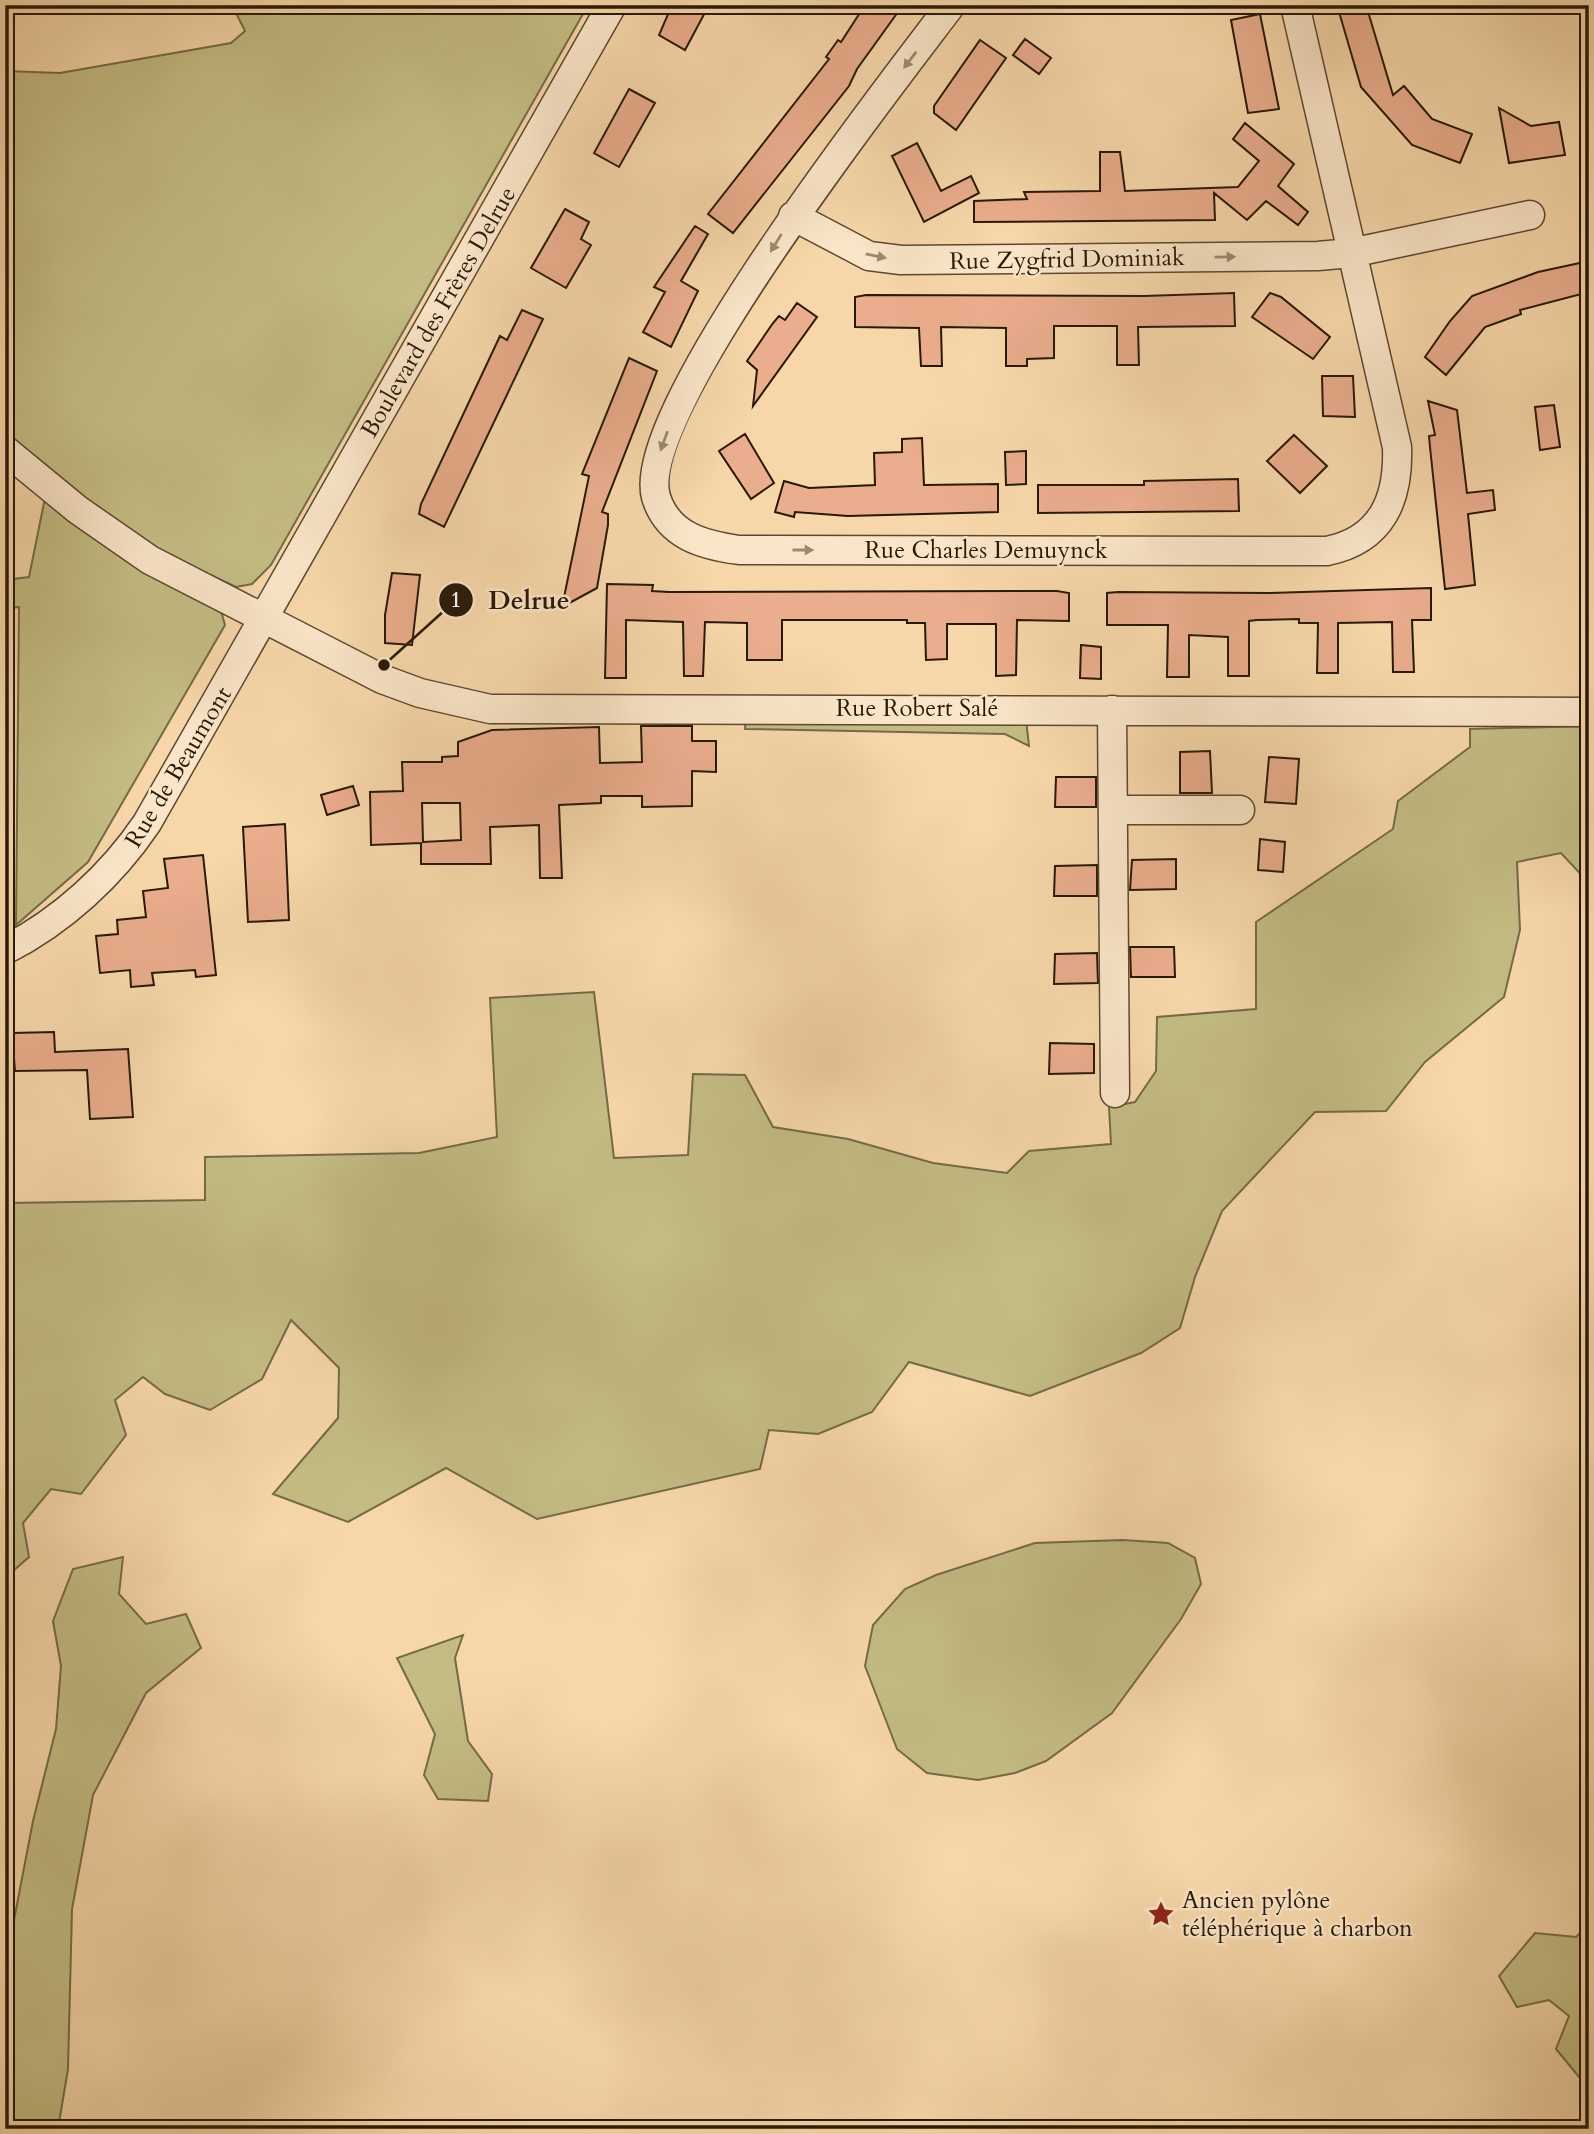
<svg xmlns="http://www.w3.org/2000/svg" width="1594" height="2134" font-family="Cardo,serif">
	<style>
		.green { fill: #c4bc84; stroke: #766a46; stroke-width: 2 }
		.building { fill: #eaad8d; stroke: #281907; stroke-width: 2; fill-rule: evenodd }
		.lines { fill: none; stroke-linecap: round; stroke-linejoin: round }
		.minor-casing { stroke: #5c4830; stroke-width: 31 }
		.minor { stroke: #fae5c8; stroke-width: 28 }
		.oneway { fill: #9c8971 }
		.labels { text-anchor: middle; stroke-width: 5; stroke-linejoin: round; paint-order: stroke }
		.street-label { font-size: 24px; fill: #281907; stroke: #fae5c8 }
		.poi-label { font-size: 24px; fill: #281907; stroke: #fae5c8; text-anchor: start }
		.leader { fill: none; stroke: #281907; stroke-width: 2.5 }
		.callout-dot { fill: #281907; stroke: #fae5c8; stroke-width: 2.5 }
		.mark-label { font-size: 21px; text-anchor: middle; font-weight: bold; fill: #fff }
		.callout-label { font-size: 26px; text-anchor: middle; font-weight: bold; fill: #281907; stroke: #fae5c8; stroke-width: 5; stroke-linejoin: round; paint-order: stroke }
	</style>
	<rect width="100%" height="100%" fill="#f7d7aa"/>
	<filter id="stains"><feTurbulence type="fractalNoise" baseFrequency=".00286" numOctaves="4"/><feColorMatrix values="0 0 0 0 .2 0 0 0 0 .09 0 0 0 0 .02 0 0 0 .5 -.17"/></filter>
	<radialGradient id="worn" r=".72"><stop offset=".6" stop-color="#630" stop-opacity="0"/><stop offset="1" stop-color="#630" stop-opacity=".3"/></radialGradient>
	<path class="green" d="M 232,5 L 588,5 L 271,565 L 252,584 L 236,587 L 156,550 L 85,500 L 5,435 L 5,71 L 60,73 L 231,43 L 245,31 Z
		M 45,498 L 221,611 L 225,625 L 88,862 L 16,925 L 19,607 L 5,609 L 5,580 L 29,577 Z
		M 746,717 L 1026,719 L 1029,746 L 1005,734 L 745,729 Z
		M 1589,726 L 1589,883 L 1561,853 L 1517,862 L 1520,930 L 1504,997 L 1425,1062 L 1386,1111 L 1315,1112 L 1222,1211 L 1195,1277 L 1180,1328 L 1141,1353 L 1030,1396 L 909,1362 L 872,1412 L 818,1434 L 769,1430 L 760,1469 L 537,1519 L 446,1468 L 348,1522 L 273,1494 L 338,1418 L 339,1368 L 291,1320 L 262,1379 L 210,1410 L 165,1394 L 143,1377 L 115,1400 L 126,1435 L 81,1494 L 51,1489 L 23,1523 L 29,1557 L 5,1578 L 5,1203 L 205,1200 L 205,1157 L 419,1153 L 497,1137 L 490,998 L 594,992 L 614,1158 L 688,1155 L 693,1074 L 745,1075 L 773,1127 L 848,1139 L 933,1163 L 1007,1173 L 1029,1151 L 1111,1144 L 1109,1107 L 1135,1102 L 1156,1071 L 1157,1017 L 1256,1009 L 1256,922 L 1393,829 L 1398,801 L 1470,747 L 1470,729 Z
		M 1123,1540 L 1168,1543 L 1195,1558 L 1201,1584 L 1181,1619 L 1112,1713 L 1046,1761 L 1015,1773 L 978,1780 L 927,1773 L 897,1749 L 865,1666 L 873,1625 L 905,1589 L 936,1575 L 1035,1543 Z
		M 123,1557 L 119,1594 L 146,1624 L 186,1614 L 201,1648 L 146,1693 L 93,1795 L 72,1909 L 68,2069 L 58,2129 L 5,2129 L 5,1936 L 14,1920 L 33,1821 L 56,1729 L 61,1666 L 53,1621 L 73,1569 Z
		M 463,1635 L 455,1658 L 468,1741 L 492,1774 L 488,1801 L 438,1799 L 424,1775 L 435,1734 L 397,1658 Z
		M 1589,1924 L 1589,2087 L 1588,2088 L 1556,2049 L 1569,2016 L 1549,2000 L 1517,2007 L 1499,1976 L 1535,1933 L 1576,1937 Z"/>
	<path class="building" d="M 672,5 L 709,5 L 685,50 L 659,35 Z
		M 865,5 L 903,5 L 857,69 L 849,86 L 733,233 L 708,214 L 829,59 L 826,57 L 838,40 L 841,42 Z
		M 1337,5 L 1366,5 L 1393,95 L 1404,86 L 1432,119 L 1472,134 L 1460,163 L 1412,145 L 1361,87 Z
		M 1260,14 L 1279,109 L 1248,113 L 1231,20 Z
		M 1025,39 L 1051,58 L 1039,74 L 1013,55 Z
		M 980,40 L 1006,58 L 956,130 L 934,113 L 934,106 Z
		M 629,89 L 655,103 L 619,167 L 594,153 Z
		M 1499,108 L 1531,126 L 1559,122 L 1565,155 L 1509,163 Z
		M 1245,123 L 1294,164 L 1278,186 L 1308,212 L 1298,225 L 1266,201 L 1247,220 L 1214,193 L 1215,220 L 974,222 L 974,201 L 1027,199 L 1024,192 L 1100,191 L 1100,152 L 1120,152 L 1125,191 L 1238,187 L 1259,161 L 1233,139 Z
		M 917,143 L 941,191 L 971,176 L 979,193 L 924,222 L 892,156 Z
		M 565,209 L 589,222 L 581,239 L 591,245 L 566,288 L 531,268 Z
		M 695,226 L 708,234 L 681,281 L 698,291 L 671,347 L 643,332 L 665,292 L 654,287 Z
		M 1589,261 L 1589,292 L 1520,310 L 1521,314 L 1485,327 L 1446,375 L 1425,357 L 1450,321 L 1472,296 L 1538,272 Z
		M 1234,293 L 1235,326 L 1138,327 L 1139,365 L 1117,365 L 1117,326 L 1054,326 L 1054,358 L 1027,359 L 1027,366 L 1006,366 L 1006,328 L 941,327 L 942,366 L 921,366 L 919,328 L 855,327 L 855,297 L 866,295 L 1144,296 Z
		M 1270,293 L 1281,297 L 1330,337 L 1313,359 L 1252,317 Z
		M 797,303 L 817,317 L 753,406 L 757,370 L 747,361 L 773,323 L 779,316 L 785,320 Z
		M 522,310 L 543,319 L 444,527 L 419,514 L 421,504 L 500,336 L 507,340 Z
		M 629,358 L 657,371 L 602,512 L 608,514 L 608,525 L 597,588 L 562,607 L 589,476 L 582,474 Z
		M 1322,376 L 1353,376 L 1355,417 L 1323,416 Z
		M 1428,401 L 1457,410 L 1467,493 L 1493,490 L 1495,510 L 1468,514 L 1475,585 L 1445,589 L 1430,447 L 1429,436 L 1435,435 Z
		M 1554,405 L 1560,447 L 1540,450 L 1535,407 Z
		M 745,434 L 774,483 L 751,499 L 719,451 Z
		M 1294,435 L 1327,466 L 1300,493 L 1267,461 Z
		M 922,438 L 924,485 L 998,484 L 998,512 L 848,516 L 795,512 L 794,517 L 775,512 L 784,481 L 809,488 L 875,485 L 874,453 L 902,452 L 902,439 Z
		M 1026,451 L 1026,484 L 1006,485 L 1005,452 Z
		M 1238,479 L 1239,511 L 1038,513 L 1038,485 L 1144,485 L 1144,481 Z
		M 392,573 L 420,575 L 412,645 L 385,643 L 385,615 Z
		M 607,584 L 653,585 L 652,591 L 669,592 L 1057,591 L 1069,593 L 1069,621 L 1017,620 L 1016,675 L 996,676 L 996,624 L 947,624 L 947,659 L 926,660 L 925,623 L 907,623 L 907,620 L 782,620 L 782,660 L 747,660 L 747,623 L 705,622 L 703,676 L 684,676 L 683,622 L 626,620 L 626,678 L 605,678 Z
		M 1431,588 L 1431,620 L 1412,620 L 1414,672 L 1393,672 L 1392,622 L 1338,623 L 1338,673 L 1317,673 L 1318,623 L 1299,623 L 1299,619 L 1257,620 L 1249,621 L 1249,676 L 1228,676 L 1228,637 L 1189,635 L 1189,677 L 1167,677 L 1168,625 L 1107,625 L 1107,593 L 1118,592 L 1268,593 Z
		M 1081,645 L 1101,647 L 1101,679 L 1080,678 Z
		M 641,726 L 692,726 L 692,741 L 716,741 L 716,772 L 692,771 L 692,806 L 642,807 L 642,796 L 601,796 L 601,803 L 559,805 L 562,878 L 540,878 L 539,825 L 490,827 L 491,864 L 421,864 L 421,843 L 371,845 L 370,792 L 403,791 L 402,762 L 442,762 L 442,757 L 458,756 L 458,742 L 492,730 L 599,727 L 600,763 L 642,762 ZM 422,803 L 460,803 L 461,840 L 423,842 Z
		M 1210,751 L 1212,793 L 1180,793 L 1180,752 Z
		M 1269,757 L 1299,759 L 1296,804 L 1265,802 Z
		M 1056,777 L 1096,777 L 1096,807 L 1055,807 Z
		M 353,786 L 359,805 L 327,815 L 321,795 Z
		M 285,824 L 289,920 L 248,922 L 243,827 Z
		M 1260,839 L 1285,842 L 1283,872 L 1258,870 Z
		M 203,855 L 216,975 L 196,977 L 195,970 L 152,973 L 154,985 L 131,987 L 130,970 L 100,973 L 96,936 L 118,934 L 117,920 L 146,917 L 143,891 L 168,888 L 164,859 Z
		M 1176,859 L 1176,889 L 1130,890 L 1132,860 Z
		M 1097,865 L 1097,896 L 1054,896 L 1055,866 Z
		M 1130,947 L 1174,947 L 1175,977 L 1131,977 Z
		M 1097,953 L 1098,983 L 1054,984 L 1055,954 Z
		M 54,1032 L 55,1052 L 128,1049 L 133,1117 L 90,1119 L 87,1070 L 15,1071 L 12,1033 Z
		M 1050,1043 L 1094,1044 L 1094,1073 L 1049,1074 Z"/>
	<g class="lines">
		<g class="minor-casing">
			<path id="minor" d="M 951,5 C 893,82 632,413 656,497 C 668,536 703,545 739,550 L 1327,551 C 1382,540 1399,499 1397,447 L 1295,5
				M 793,216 L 869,256 L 901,260 L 1318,256 L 1351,253 L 1530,215
				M 5,450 L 78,510 L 150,560 L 382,679 L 420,693 L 490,709 L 1589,712
				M 1112,710 L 1115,1093
				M 1113,810 L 1240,810
				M 5,950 C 62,921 112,875 147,823 L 612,5"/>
		</g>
		<use href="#minor" class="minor"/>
	</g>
	<defs><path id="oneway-solid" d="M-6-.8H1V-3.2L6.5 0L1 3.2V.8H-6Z" transform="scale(1.75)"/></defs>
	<g class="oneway">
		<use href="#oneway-solid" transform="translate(910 60) rotate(127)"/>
		<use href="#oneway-solid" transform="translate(776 243) rotate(122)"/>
		<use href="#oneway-solid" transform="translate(876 256) rotate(12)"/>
		<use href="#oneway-solid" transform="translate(1225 257) rotate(-1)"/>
		<use href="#oneway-solid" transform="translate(664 441) rotate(110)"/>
		<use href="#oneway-solid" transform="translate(803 550)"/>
	</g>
	<defs>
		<g id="sight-bare" transform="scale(2.1)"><path d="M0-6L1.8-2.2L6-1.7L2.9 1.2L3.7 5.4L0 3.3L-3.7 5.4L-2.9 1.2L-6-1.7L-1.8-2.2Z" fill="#8f2418" stroke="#fae5c8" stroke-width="2.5" paint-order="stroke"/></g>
	</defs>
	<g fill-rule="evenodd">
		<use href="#sight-bare" x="1161" y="1914"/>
	</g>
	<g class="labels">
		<g class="street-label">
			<text transform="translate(1067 259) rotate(-1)" y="8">Rue Zygfrid Dominiak</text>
			<text transform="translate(438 312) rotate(-60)" y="8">Boulevard des Frères Delrue</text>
			<text x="986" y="558">Rue Charles Demuynck</text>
			<text x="917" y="716">Rue Robert Salé</text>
			<text transform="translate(178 767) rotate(-59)" y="8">Rue de Beaumont</text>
		</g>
		<g class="poi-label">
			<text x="1182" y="1908">Ancien pylône<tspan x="1182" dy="28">téléphérique à charbon</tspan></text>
		</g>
	</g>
	<path class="leader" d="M384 665L456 600"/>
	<g class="callout-dot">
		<circle cx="384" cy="665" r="7"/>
		<circle cx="456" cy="600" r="18"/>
	</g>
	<g class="mark-label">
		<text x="456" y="607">1</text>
	</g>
	<g class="callout-label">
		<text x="529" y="609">Delrue</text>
	</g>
	<rect width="1594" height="2134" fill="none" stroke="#f7d7aa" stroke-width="28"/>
	<rect x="7" y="7" width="1580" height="2120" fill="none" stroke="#281907" stroke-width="3.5"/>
	<rect x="14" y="14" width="1566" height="2106" fill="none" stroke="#281907" stroke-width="2"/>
	<rect width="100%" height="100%" filter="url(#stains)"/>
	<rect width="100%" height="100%" fill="url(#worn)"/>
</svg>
